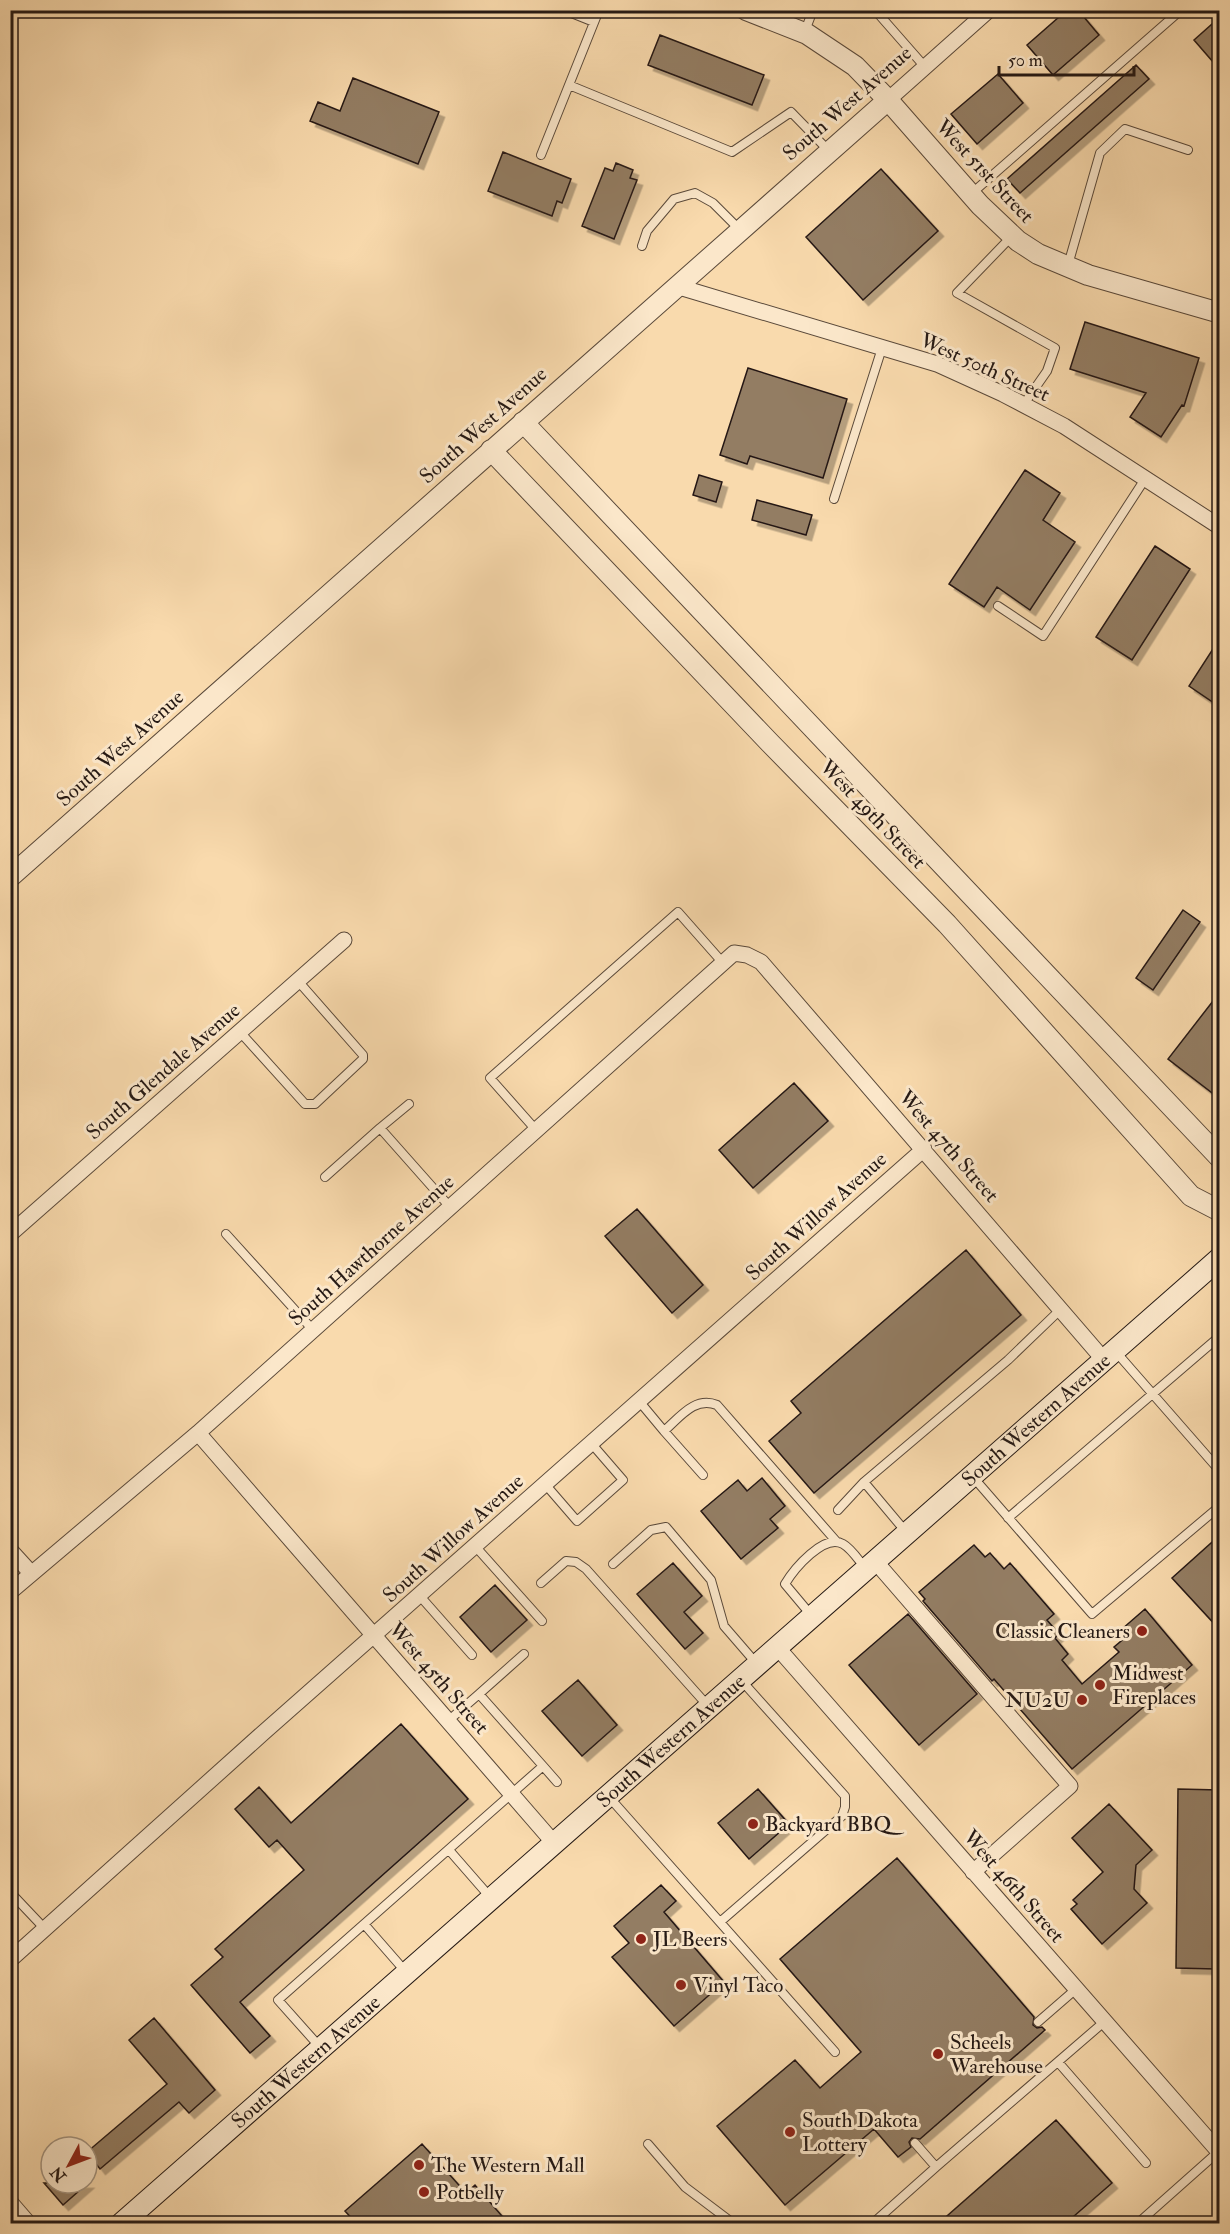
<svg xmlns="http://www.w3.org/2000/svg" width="1230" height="2234" font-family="'IM FELL Double Pica',serif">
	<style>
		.building { fill: #937d64; stroke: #251914; stroke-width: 1.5; filter: url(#shadow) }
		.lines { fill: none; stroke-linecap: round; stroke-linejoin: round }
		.service-casing { stroke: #5a493a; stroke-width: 10 }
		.minor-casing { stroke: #5a493a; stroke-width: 17 }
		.tertiary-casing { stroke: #5a493a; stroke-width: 22 }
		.secondary-casing { stroke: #251914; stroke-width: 23 }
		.service { stroke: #fbe7ca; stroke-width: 8 }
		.minor { stroke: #fbe7ca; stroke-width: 15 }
		.tertiary { stroke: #fbe7ca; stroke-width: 20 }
		.secondary { stroke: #fbe7ca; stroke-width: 21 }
		.poi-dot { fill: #8f2418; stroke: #fbe7ca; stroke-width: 2 }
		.labels { text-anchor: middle; stroke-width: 6; stroke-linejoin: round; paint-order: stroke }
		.street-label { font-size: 21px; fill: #251914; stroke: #fbe7ca }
		.poi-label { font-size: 21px; fill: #251914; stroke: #fbe7ca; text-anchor: start }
	</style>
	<defs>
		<filter id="shadow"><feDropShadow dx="5.5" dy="5.5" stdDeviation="0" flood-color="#0004"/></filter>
	</defs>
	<rect width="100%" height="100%" fill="#f9daad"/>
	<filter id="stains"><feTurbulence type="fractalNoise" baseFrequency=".00333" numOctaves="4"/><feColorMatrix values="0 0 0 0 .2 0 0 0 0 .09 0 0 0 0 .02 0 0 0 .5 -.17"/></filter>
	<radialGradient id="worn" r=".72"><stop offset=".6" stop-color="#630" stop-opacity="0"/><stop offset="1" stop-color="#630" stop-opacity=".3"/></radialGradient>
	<path class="building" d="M 1067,10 L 1078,10 L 1099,35 L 1053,75 L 1027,45 Z
		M 1220,17 L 1220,70 L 1194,40 Z
		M 660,35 L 764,75 L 752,105 L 648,65 Z
		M 1136,65 L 1149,79 L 1020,193 L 1007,179 Z
		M 998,74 L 1023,103 L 977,144 L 951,114 Z
		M 353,78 L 439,112 L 418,164 L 310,121 L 318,102 L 340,111 Z
		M 503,152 L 571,179 L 562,203 L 557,201 L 552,216 L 488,191 Z
		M 616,163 L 633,170 L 630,178 L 637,180 L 614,239 L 582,226 L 605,168 L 613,171 Z
		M 881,169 L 938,231 L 863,300 L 806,237 Z
		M 1085,322 L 1199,358 L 1184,406 L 1182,405 L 1161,437 L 1130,417 L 1146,393 L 1070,369 Z
		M 748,368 L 847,399 L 823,478 L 750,456 L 747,464 L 720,455 Z
		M 1025,470 L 1060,493 L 1043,520 L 1075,542 L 1030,610 L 997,587 L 984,607 L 949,584 Z
		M 699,475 L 722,482 L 716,502 L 693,495 Z
		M 757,500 L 812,515 L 806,535 L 752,520 Z
		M 1155,546 L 1190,569 L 1132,660 L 1096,637 Z
		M 1220,638 L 1220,707 L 1189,686 Z
		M 1183,910 L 1200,922 L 1153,990 L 1136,978 Z
		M 1220,992 L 1220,1099 L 1168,1059 Z
		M 794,1083 L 828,1121 L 753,1188 L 719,1150 Z
		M 637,1209 L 703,1285 L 672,1313 L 605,1236 Z
		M 966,1250 L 1021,1315 L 814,1493 L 769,1441 L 801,1413 L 791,1401 Z
		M 762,1478 L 785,1506 L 770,1519 L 778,1528 L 741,1559 L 701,1511 L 738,1480 L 747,1491 Z
		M 1220,1535 L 1220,1630 L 1172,1578 Z
		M 974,1545 L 985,1557 L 990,1553 L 1004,1569 L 1010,1563 L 1054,1614 L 1047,1620 L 1059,1634 L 1055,1638 L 1068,1654 L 1062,1660 L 1082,1684 L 1119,1652 L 1114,1647 L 1127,1636 L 1122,1629 L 1145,1609 L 1192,1665 L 1072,1769 L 994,1679 L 992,1681 L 923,1601 L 925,1599 L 919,1592 Z
		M 673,1563 L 702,1596 L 684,1612 L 703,1633 L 685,1649 L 637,1594 Z
		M 495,1585 L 527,1620 L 491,1652 L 460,1617 Z
		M 908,1614 L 977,1694 L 919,1745 L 849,1665 Z
		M 578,1680 L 617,1725 L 582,1756 L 542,1711 Z
		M 401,1724 L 468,1799 L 240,2002 L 270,2036 L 250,2053 L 191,1985 L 223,1957 L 215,1949 L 304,1870 L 277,1840 L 269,1847 L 235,1809 L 259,1787 L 291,1823 Z
		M 758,1789 L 789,1824 L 749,1859 L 718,1823 Z
		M 1178,1789 L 1219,1790 L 1216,1969 L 1176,1968 Z
		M 1109,1804 L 1152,1850 L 1136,1865 L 1134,1889 L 1147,1903 L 1102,1944 L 1071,1909 L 1077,1904 L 1073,1900 L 1103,1872 L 1072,1838 Z
		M 897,1858 L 1034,2017 L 1033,2025 L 1037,2028 L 1042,2027 L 1045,2030 L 920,2139 L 912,2138 L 909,2142 L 911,2147 L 898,2157 L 874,2129 L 785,2205 L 717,2126 L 795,2060 L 820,2088 L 861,2052 L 780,1959 Z
		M 661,1885 L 676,1901 L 664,1912 L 724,1982 L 674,2026 L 612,1957 L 629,1943 L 614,1926 Z
		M 154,2018 L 215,2090 L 189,2113 L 179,2102 L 100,2169 L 87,2152 L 167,2084 L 129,2040 Z
		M 1056,2120 L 1112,2183 L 1066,2223 L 939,2223 Z
		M 422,2144 L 466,2193 L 475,2185 L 508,2223 L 356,2223 L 345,2211 Z
		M 44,2183 L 88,2183 L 63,2205 Z"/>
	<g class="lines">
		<g class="service-casing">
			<path id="service" d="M 564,10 L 594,22
				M 875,10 L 925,67
				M 805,31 L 813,10
				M 569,85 L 732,152 L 791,112 L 829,151
				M 541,155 L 599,10
				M 971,194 L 1181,10
				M 1012,236 L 957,293 L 1055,348 L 1047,371 L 1024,404
				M 642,246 L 647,231 L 674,199 L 695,193 L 713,203 L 740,230
				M 1068,265 L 1100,153 L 1125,129 L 1188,150
				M 834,499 L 882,348
				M 998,606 L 1043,636 L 1145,479
				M 1220,895 L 1217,898 L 1217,908 L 1220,910
				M 240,1032 L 305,1104 L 315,1104 L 363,1059 L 363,1055 L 298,981
				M 380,1128 L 409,1104
				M 536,1130 L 490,1078 L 678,912 L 723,963
				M 325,1177 L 380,1128 L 450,1207
				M 226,1234 L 313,1330
				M 1116,1352 L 1220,1471
				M 639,1401 L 664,1431 C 680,1417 695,1396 717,1405 L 836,1541
				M 664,1431 L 703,1475
				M 973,1477 L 1092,1614 L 1220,1506
				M 864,1482 L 1008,1360 L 1061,1309
				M 545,1484 L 577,1521 L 623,1480 L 591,1443
				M 838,1510 L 864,1482 L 906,1532
				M 1008,1518 L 1220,1336
				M 475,1546 L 542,1621
				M 613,1564 L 651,1530 L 666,1527 L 711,1580 L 724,1626 L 756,1663
				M 541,1583 L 566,1561 L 576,1562 L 586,1569 L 708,1706
				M 419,1595 L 472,1655
				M 811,1615 L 785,1584 C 794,1569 824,1533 843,1544 C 852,1549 859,1561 866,1569
				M 524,1654 L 479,1694 L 543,1766
				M 448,1721 L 479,1694
				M 609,1797 L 835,2052
				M 449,1850 L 490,1897
				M 10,1892 L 45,1929
				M 720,1922 L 842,1816 L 845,1807 L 845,1796 L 741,1680
				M 364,1924 L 405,1971
				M 1038,2022 L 1076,1989
				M 319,2046 L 278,2000 L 543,1766 L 557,1782
				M 1058,2062 L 1146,2163
				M 915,2143 L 936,2167 L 1104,2022
				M 648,2144 L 685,2187 L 734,2224
				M 872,2224 L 936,2167
				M 1137,2224 L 1218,2152"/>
		</g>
		<g class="minor-casing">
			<path id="minor" d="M 888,100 L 989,10
				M 676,286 L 937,364 L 1003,394 L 1064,426 L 1220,527
				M 10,1234 L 344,940
				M 198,1433 L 554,1843
				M 10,1550 L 31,1573
				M 875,1561 L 1070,1786 L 973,1872
				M 10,1592 L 198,1433 L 734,953 L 747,955 L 761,962 L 1104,1360
				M 777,1647 L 1220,2153
				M 10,1960 L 263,1733 L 924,1149
				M 10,2202 L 29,2224"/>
		</g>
		<g class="tertiary-casing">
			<path id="tertiary" d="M 746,10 L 807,34 L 855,66 L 888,100 L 980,205 L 1018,241 L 1038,254 L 1088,275 L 1220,313
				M 523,422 L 1220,1158
				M 491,450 L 770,743 L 947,924 L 1191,1196 L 1220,1211
				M 10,877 L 888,100"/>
		</g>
		<g class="secondary-casing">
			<g id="secondary">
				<path id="s1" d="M 121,2224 L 1220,1258"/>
			</g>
		</g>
		<use href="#service" class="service"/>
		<use href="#minor" class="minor"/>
		<use href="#tertiary" class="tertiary"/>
		<use href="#secondary" class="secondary"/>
	</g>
	<g class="poi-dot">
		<circle cx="1142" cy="1631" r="6"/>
		<circle cx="1100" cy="1685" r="6"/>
		<circle cx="1082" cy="1700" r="6"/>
		<circle cx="753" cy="1824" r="6"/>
		<circle cx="641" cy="1939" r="6"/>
		<circle cx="681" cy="1985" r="6"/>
		<circle cx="938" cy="2054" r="6"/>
		<circle cx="790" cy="2132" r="6"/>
		<circle cx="419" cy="2165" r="6"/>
		<circle cx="424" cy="2192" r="6"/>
	</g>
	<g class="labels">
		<g class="street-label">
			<text transform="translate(847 103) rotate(-41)" y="7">South West Avenue</text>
			<text transform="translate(985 171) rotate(47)" y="7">West 51st Street</text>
			<text transform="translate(985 367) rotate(24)" y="7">West 50th Street</text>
			<text transform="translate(483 425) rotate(-42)" y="7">South West Avenue</text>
			<text transform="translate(120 748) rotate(-42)" y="7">South West Avenue</text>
			<text transform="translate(873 814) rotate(46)" y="7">West 49th Street</text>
			<text transform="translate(163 1071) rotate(-41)" y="7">South Glendale Avenue</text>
			<text transform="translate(949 1146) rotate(49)" y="7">West 47th Street</text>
			<text transform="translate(816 1216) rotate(-42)" y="7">South Willow Avenue</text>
			<text transform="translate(371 1250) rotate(-42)" y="7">South Hawthorne Avenue</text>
			<text dy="7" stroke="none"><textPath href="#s1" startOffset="1218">South Western Avenue</textPath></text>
			<text transform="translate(453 1538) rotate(-42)" y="7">South Willow Avenue</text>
			<text transform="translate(439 1678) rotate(49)" y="7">West 45th Street</text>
			<text dy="7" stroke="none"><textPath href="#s1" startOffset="732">South Western Avenue</textPath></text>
			<text transform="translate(1014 1886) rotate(49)" y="7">West 46th Street</text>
			<text dy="7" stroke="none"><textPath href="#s1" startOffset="246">South Western Avenue</textPath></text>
		</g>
		<g class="poi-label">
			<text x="1130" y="1638" text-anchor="end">Classic Cleaners</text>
			<text x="1112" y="1680">Midwest<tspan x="1112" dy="24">Fireplaces</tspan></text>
			<text x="1070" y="1707" text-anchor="end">NU2U</text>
			<text x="765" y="1831">Backyard BBQ</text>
			<text x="653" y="1946">JL Beers</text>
			<text x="693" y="1992">Vinyl Taco</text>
			<text x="950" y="2049">Scheels<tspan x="950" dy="24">Warehouse</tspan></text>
			<text x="802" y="2127">South Dakota<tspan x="802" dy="24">Lottery</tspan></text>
			<text x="431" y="2172">The Western Mall</text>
			<text x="436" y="2199">Potbelly</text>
		</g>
	</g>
	<rect width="1230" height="2234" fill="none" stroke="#f9daad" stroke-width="36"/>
	<rect x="12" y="12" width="1206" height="2210" fill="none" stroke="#251914" stroke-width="3"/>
	<rect x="18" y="18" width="1194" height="2198" fill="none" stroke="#251914" stroke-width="1.5"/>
	<g transform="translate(69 2165) rotate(229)"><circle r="28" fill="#fbe7ca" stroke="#a59581" stroke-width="1.5"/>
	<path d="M0-4.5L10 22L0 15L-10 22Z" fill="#8f2418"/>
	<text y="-9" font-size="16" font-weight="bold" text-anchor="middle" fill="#251914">N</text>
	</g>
	<path d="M999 66v9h135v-9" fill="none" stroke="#251914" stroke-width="3"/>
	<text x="1008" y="66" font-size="18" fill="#251914" stroke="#fbe7ca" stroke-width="4.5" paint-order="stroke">50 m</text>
	<rect width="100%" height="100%" filter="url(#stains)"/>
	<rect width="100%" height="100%" fill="url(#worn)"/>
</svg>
